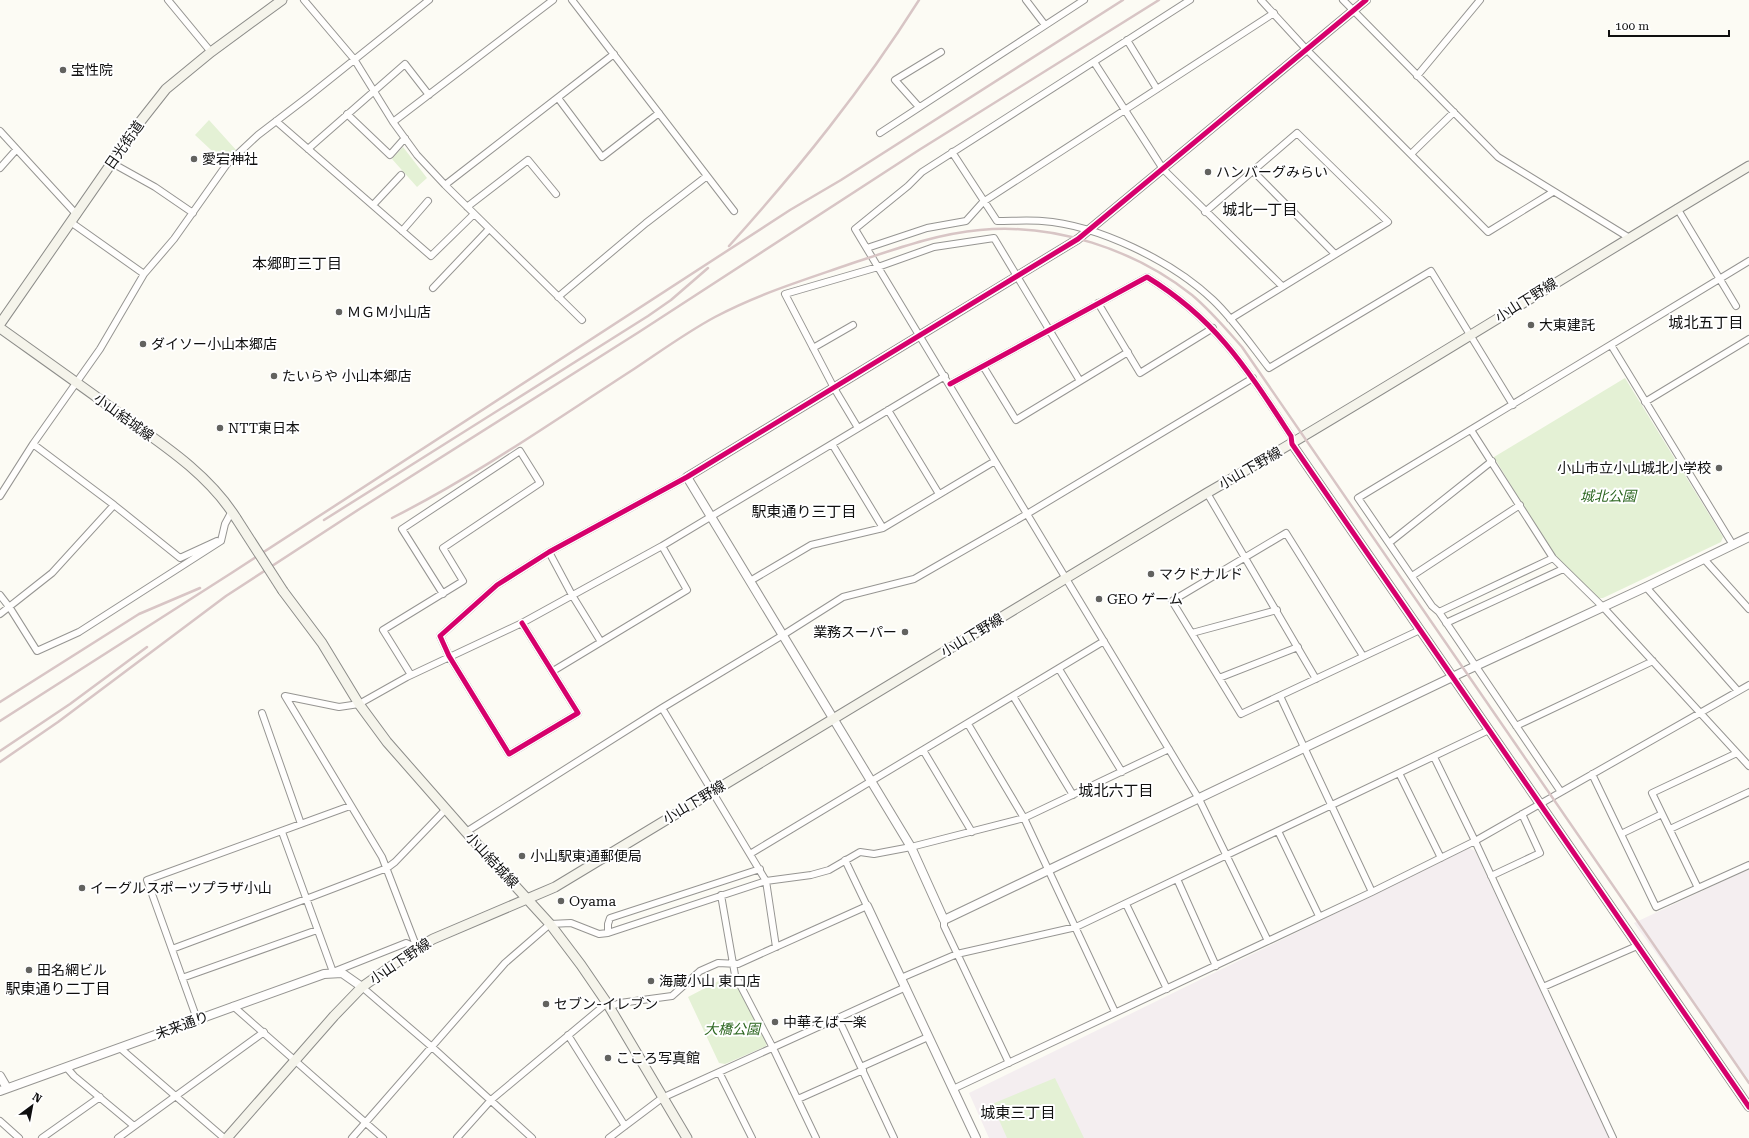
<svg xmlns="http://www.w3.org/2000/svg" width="1749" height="1138" font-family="'Roboto Serif','Noto Sans JP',serif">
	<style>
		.industrial { fill: #f4eef0 }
		.green { fill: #e4f1d5 }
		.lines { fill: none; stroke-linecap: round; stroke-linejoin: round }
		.minor-casing { stroke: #969592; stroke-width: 8 }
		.tertiary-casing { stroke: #969592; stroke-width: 10 }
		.secondary-casing { stroke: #8c8c89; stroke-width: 11 }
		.minor { stroke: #fffefd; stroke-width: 6 }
		.tertiary { stroke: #fffefd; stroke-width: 8 }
		.secondary { stroke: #f5f4eb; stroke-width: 9 }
		.rail { stroke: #d8c5c5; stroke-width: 2.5 }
		.secondary-bridge-casing { stroke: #8c8c89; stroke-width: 11; stroke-linecap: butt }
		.secondary-bridge { stroke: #f5f4eb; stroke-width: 9 }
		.cycleway-casing { stroke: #fff; stroke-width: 8 }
		.cycleway { stroke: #d6006c; stroke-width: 5 }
		.poi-dot { fill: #62625f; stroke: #fff; stroke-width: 1.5 }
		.labels { text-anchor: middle; stroke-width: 4; stroke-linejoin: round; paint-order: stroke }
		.poi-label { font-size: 14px; fill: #0f0f0f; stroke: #fff; text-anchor: start }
		.street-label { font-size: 14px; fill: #0f0f0f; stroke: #fff }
		.park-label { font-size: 14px; font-style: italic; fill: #2c6620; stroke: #fff }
		.neighbourhood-label { font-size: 15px; fill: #0f0f0f; stroke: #fff }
	</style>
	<rect width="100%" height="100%" fill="#fcfbf4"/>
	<path class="industrial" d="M 1469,848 L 1475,851 L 1609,1138 L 989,1138 L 969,1093 Z
		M 1749,869 L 1749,1080 L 1634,923 Z"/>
	<path class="green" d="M 209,120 L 237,151 L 225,163 L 195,135 Z
		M 403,147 L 427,178 L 417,187 L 392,159 Z
		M 1625,378 L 1723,537 L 1721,542 L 1603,598 L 1599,598 L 1561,562 L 1546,544 L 1494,457 Z
		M 732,974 L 767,1041 L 766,1046 L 725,1064 L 719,1063 L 688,997 Z
		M 1055,1078 L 1084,1138 L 1007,1138 L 992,1104 Z"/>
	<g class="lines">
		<g class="minor-casing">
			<path id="minor" d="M 168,0 L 211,52
				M 304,0 L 354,59 L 393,122 L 417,155 L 445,185 L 582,320
				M 572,0 L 734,211
				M 1026,0 L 1045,25
				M 1190,0 L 922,172 L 908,186 L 855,229 L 1199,799 L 1268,941
				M 1261,0 L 1306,49 L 1488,232 L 1553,192
				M 1343,0 L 1498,157 L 1628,237
				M 1127,40 L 1157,89
				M 1094,62 L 1163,169 L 1282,286
				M 1417,76 L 1480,0
				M 558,98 L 602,157 L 659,113
				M 919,107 L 895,80 L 941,52
				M 347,114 L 390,155 L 405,138
				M 276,121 L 431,256 L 474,214
				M 393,122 L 553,0
				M 0,131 L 77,215
				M 880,133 L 1084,0
				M 308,149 L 405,64 L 429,95
				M 952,152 L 997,221 C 1012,221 1027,220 1042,221 C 1098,225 1172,261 1213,300 C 1234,320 1251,345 1269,368 L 1431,271 L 1513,405
				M 1411,154 L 1454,112
				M 112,163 L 155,187 L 193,213
				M 0,168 L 16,150
				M 1253,171 L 1335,254
				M 445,185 L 614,54
				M 373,205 L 401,175
				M 467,207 L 528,160 L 556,194
				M 1677,208 L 1736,306
				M 1205,212 L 1297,133 L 1388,222 L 1230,319
				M 72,223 L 144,274
				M 402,231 L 428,201
				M 867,248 L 927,228 L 966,221 L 983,202 L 1274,13
				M 433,288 L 489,229
				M 558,297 L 646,223 L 707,176
				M 1098,303 L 1140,373 L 1213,328
				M 1611,345 L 1733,545
				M 813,348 L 853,325
				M 983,366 L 1016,420 L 1128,352
				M 950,384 L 1147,277 C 1217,320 1247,369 1291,436 L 1292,444
				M 1645,402 L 1749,339
				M 888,410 L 939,494
				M 858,428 L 834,388 L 785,294 L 878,267 L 934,247 L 994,238 L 1080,381
				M 1471,430 L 1553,558 L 1603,607 L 1749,766
				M 33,444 L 114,505 L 180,558 L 217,541
				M 832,444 L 883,528
				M 1207,493 L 1316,679
				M 0,496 L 33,444 L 100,349 L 144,274 L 174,239 L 227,164 L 258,135 L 309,96 L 429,0
				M 1389,543 L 1492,461
				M 549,552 L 572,595 L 601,642
				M 1704,559 L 1749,609
				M 1412,576 L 1520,505
				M 750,581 L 811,545 L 883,528 L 995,461
				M 1646,587 L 1738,691
				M 0,595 L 10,608 L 37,651 L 79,632 L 221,541 L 225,524 L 232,511
				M 1439,612 L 1553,558
				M 0,614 L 52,573 L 114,505
				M 522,623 L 578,713 L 509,754 L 449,656 L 440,636 L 497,585 L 549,552 L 687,477
				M 1446,623 L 1563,569
				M 1192,633 L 1277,610
				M 1363,656 L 1286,533 L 1172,601 L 1241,714 L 1420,630
				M 1059,669 L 1122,772
				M 553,671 L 687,590 L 662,546
				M 411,675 L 383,630 L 463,581 L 443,548 L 540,483 L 520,451 L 402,529 L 443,594
				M 1219,678 L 1298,647
				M 1013,696 L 1073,795
				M 1280,696 L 1372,892
				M 662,708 L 766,881 L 776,947
				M 262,713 L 301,824
				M 968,724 L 1024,818 L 1115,1012
				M 1516,726 L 1653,661
				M 923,750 L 972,832
				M 1434,757 L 1475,841 L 1613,1138
				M 1399,773 L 1441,858
				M 1592,774 L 1656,907 L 1749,865
				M 1561,792 L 1439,612 L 1432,606 L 1358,498 L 1749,261
				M 1670,829 L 1749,792
				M 1278,831 L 1319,916
				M 282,832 L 333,972 L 406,943 L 417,948
				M 466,832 L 662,708 L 783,635 L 843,597 L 914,579 L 1027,514 L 1253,378
				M 1621,834 L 1662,814
				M 750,854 L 1104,641
				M 1491,876 L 1540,853 L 1522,814
				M 1177,879 L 1216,966
				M 1698,888 L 1652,793 L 1737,753
				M 721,895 L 735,975 L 773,1048 L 816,1138
				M 1126,904 L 1167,989
				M 944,920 L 944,926 L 1009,1063
				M 608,933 L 608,924 L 610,918 L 760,869
				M 417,948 L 382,857 L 285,696 L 339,707 L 359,704 L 407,677 L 522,623 L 662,546 L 945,376
				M 172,949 L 306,899 L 387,868 L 395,862 L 446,809
				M 182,978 L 317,930
				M 901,978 L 957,954 L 1076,927 L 1489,730
				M 362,987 L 432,1047 L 532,1138
				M 1543,987 L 1637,946
				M 233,1006 L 383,1138
				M 609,1007 L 620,1003 L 672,996 L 700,971 L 718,963 L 738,964 L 867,906 L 845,860
				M 838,1018 L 894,1138
				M 197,1019 L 147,880 L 350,806
				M 568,1035 L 625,1126
				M 120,1048 L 224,1138
				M 861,1067 L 928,1037
				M 67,1068 L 74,1076 L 134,1126
				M 719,1072 L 752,1138
				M 953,1089 L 1372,892 L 1475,841 L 1749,685
				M 798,1099 L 863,1070
				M 0,1121 L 19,1138
				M 42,1138 L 100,1097
				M 118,1138 L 264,1032
				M 352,1138 L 505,963 L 550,924 L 571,923 L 599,934 L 608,933 L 766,881 L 811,875 L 829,870 L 860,852 L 874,854 L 911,847 L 1024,818 L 1169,749
				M 457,1138 L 491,1100 L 607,1003
				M 609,1138 L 662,1098 L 906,987"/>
		</g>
		<g class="tertiary-casing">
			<path id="tertiary" d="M 1366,0 L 1078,239 L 687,477 L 911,847 L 944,920 L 1465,671 L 1646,587 L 1749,537
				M 1292,444 L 1749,1107
				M 867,906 L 976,1138
				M 0,1076 L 7,1088
				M 0,1091 L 324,974 L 342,973 L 362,987"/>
		</g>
		<g class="secondary-casing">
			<path id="secondary" d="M 0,324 L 140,122 L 166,89 L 211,52 L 282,0
				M 0,328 C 42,358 83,387 124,417 C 165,446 209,475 236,518
				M 283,591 L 322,643 L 359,704 L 387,742 L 466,832 L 550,924 L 581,965 L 607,1003 L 687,1138
				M 227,1138 L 334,1016 L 362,987 L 417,948 L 433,939 L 555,887 L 1207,493 C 1390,387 1568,274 1749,166"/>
		</g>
		<use href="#minor" class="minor"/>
		<use href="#tertiary" class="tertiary"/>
		<use href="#secondary" class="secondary"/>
		<path class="rail" d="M 729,246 C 800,167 862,90 919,0
			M 392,518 C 477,475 555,420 634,369 C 661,351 687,332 715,317 C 758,294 804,280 850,264 C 893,250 935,234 980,230 C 1054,223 1134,249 1192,295 C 1211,311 1226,329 1242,347 L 1749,1083
			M 324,520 L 648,316 L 671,300 L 708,268
			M 0,702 L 139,614 L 200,588
			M 0,721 L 233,572 L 790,210 L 841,180 L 1123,0
			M 0,751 L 70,704 L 147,647
			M 0,762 L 58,722 L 226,596 L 361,508 L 639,332 L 919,150 L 1159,0"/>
		<g class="secondary-bridge-casing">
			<path id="secondary-bridge" d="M 236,518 L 283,591"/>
		</g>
		<use href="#secondary-bridge" class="secondary-bridge"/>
		<g class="cycleway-casing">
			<path id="cycleway" d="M 950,384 L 1147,277 C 1217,320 1247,369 1291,436 L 1292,444 L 1749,1107
				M 522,623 L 578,713 L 509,754 L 449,656 L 440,636 L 497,585 L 549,552 L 687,477 L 1078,239 L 1366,0"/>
		</g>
		<use href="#cycleway" class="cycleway"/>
	</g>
	<g class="poi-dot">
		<circle cx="63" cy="70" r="4"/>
		<circle cx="194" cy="159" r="4"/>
		<circle cx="1208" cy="172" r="4"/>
		<circle cx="339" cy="312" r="4"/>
		<circle cx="1531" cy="325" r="4"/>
		<circle cx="143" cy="344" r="4"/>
		<circle cx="274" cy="376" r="4"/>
		<circle cx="220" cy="428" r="4"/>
		<circle cx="1719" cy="468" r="4"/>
		<circle cx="1151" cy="574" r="4"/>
		<circle cx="1099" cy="599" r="4"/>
		<circle cx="905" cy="632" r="4"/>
		<circle cx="522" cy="856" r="4"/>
		<circle cx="82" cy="888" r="4"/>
		<circle cx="561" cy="901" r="4"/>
		<circle cx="29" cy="970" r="4"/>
		<circle cx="651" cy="981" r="4"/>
		<circle cx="546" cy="1004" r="4"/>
		<circle cx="775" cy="1022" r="4"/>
		<circle cx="608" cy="1058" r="4"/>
	</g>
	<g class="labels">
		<g class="poi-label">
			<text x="71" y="75">宝性院</text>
			<text x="202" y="164">愛宕神社</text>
			<text x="1216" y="177">ハンバーグみらい</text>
			<text x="347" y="317">ＭＧＭ小山店</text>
			<text x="1539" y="330">大東建託</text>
			<text x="151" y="349">ダイソー小山本郷店</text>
			<text x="282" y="381">たいらや 小山本郷店</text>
			<text x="228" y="433">NTT東日本</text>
			<text x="1711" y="473" text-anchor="end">小山市立小山城北小学校</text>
			<text x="1159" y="579">マクドナルド</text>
			<text x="1107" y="604">GEO ゲーム</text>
			<text x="897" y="637" text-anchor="end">業務スーパー</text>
			<text x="530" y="861">小山駅東通郵便局</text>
			<text x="90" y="893">イーグルスポーツプラザ小山</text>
			<text x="569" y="906">Oyama</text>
			<text x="37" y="975">田名網ビル</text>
			<text x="659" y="986">海蔵小山 東口店</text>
			<text x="554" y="1009">セブン-イレブン</text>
			<text x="783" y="1027">中華そば一楽</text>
			<text x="616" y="1063">こころ写真館</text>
		</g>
		<g class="street-label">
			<text transform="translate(124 145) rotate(-55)" y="5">日光街道</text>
			<text transform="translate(1526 300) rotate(-32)" y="5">小山下野線</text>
			<text transform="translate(124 417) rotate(36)" y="5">小山結城線</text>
			<text transform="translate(1250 468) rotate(-30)" y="5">小山下野線</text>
			<text transform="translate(972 635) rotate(-31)" y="5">小山下野線</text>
			<text transform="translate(694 802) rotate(-31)" y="5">小山下野線</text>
			<text transform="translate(492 860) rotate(47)" y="5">小山結城線</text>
			<text transform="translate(400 961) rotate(-34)" y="5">小山下野線</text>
			<text transform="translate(182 1025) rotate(-20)" y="5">未来通り</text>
		</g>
		<g class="park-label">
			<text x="1608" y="501">城北公園</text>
			<text x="732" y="1034">大橋公園</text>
		</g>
		<g class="neighbourhood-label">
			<text x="1260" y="215">城北一丁目</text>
			<text x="297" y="269">本郷町三丁目</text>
			<text x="1706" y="328">城北五丁目</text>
			<text x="804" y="517">駅東通り三丁目</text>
			<text x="1116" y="796">城北六丁目</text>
			<text x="58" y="994">駅東通り二丁目</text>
			<text x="1018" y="1118">城東三丁目</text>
		</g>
	</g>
	<g transform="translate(32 1106) rotate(32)" stroke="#ffffff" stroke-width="3" paint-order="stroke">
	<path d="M0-3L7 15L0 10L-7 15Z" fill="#0f0f0f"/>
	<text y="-6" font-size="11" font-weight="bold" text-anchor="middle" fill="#0f0f0f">N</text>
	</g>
	<path d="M1609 30v6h120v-6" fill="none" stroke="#0f0f0f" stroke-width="2"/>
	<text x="1615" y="30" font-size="12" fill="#0f0f0f" stroke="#ffffff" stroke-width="3" paint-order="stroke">100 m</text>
</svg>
